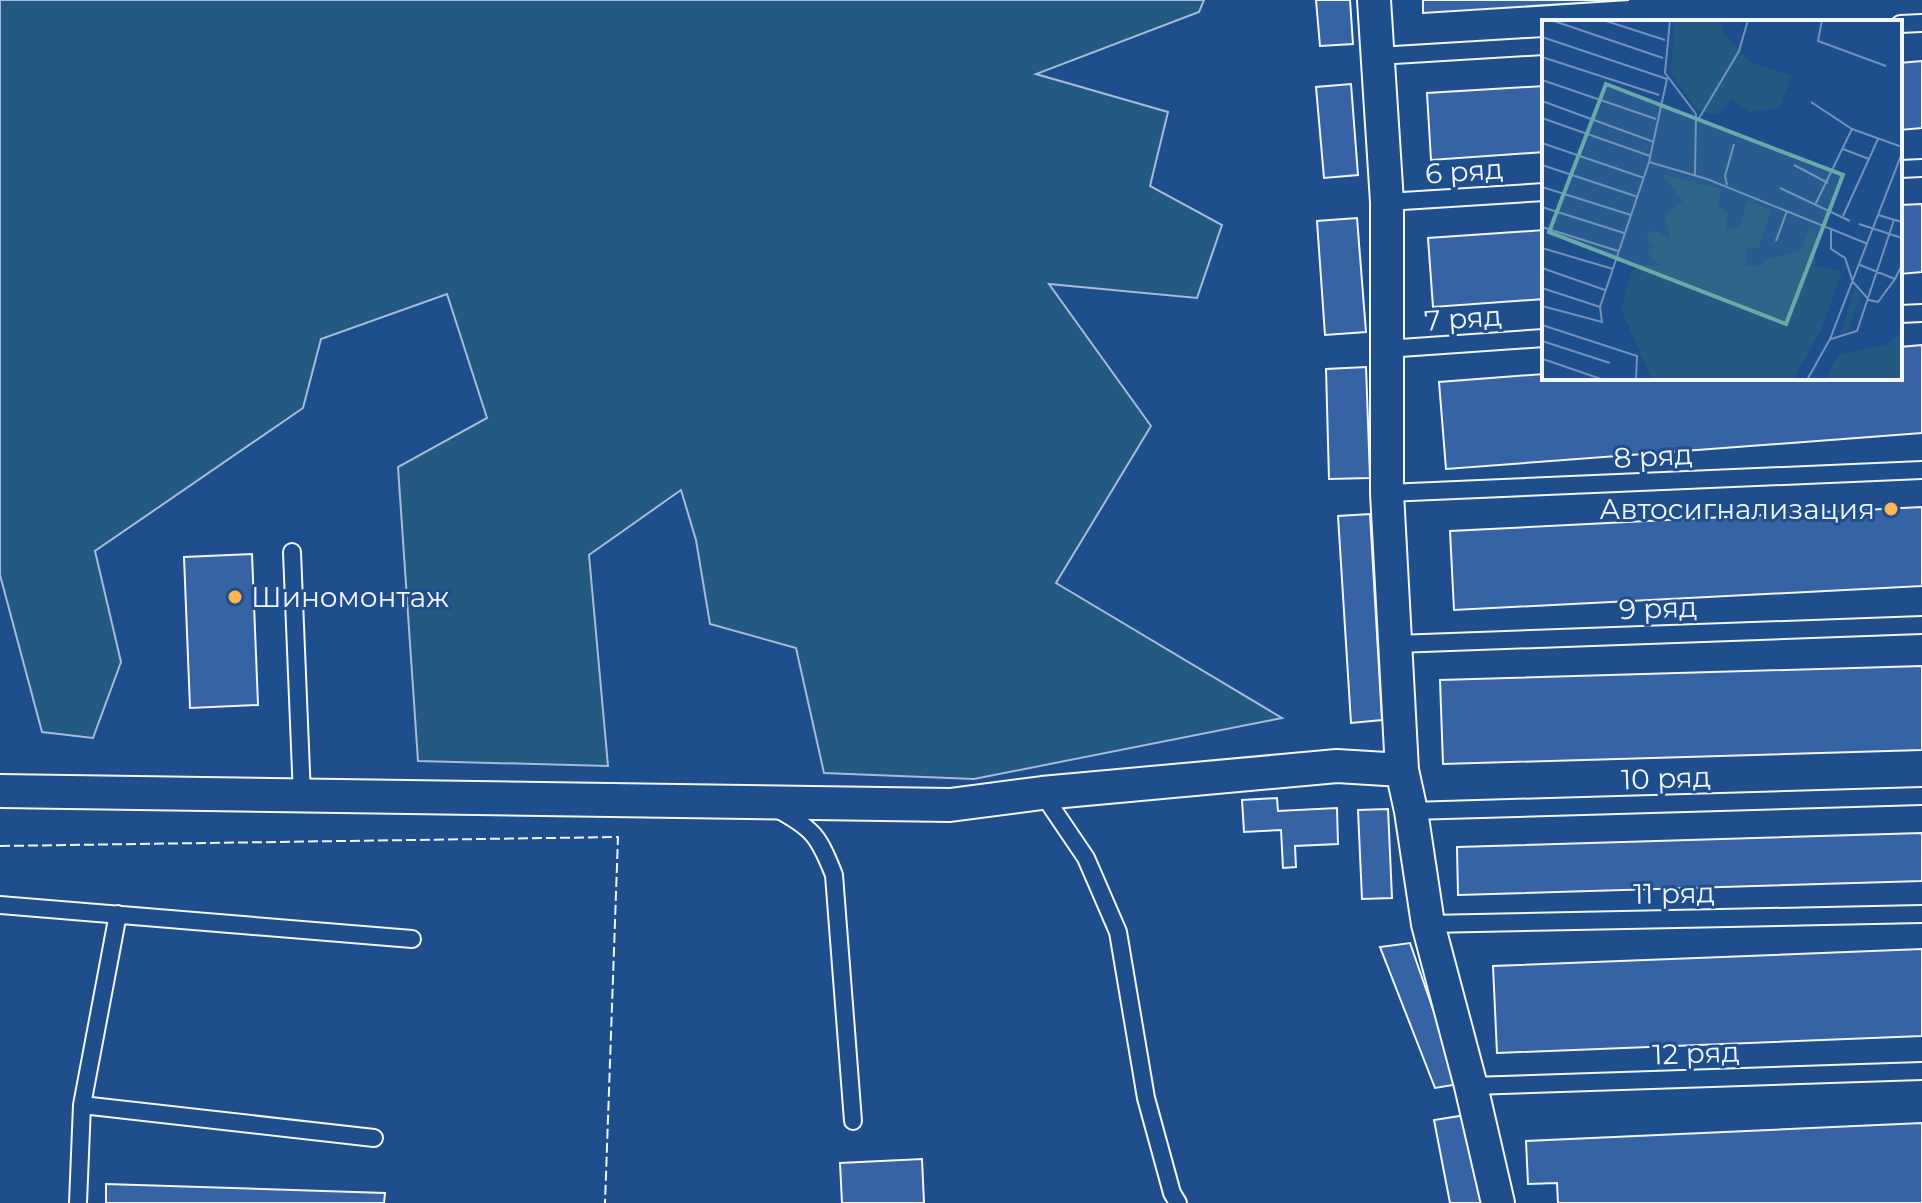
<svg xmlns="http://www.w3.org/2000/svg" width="1922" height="1203" font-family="Montserrat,sans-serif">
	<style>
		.green { fill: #245a82; stroke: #a8bbd7; stroke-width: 2 }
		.building { fill: #3563a3; stroke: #f2f6ff; stroke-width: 2 }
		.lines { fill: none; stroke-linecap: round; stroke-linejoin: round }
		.lane-casing { stroke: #f2f6ff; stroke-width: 20 }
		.street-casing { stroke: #f2f6ff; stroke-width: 36 }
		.lane { stroke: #1f4e8c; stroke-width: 16 }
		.street { stroke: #1f4e8c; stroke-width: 32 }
		.fence { stroke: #f2f6ff; stroke-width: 2; stroke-dasharray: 10 4; stroke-linecap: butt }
		.poi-dot { fill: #ffb74d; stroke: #1f4e8c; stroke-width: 3 }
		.labels { text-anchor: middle; stroke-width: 6; stroke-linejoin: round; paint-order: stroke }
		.street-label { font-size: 28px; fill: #f2f6ff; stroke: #1f4e8c }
		.poi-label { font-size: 28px; fill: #f2f6ff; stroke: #1f4e8c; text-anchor: end }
		.inset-road { fill: none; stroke: #7391ba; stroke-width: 2 }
		.view { fill: #6aa9a8; fill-opacity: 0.15; stroke: #6aa9a8; stroke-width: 4 }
		.inset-edge { fill: none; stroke: #f2f6ff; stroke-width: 4 }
	</style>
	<rect width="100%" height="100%" fill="#1f4e8c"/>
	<path class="green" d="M 0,0 L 1204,0 L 1199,12 L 1036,74 L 1168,112 L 1150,186 L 1222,225 L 1197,298 L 1049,284 L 1151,426 L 1056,583 L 1282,718 L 974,779 L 824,773 L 796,648 L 710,624 L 696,540 L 681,490 L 589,555 L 608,766 L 418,761 L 398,467 L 487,418 L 447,294 L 321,339 L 303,408 L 95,551 L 121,662 L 93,738 L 42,732 L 0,575 Z"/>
	<path class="building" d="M 1316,0 L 1350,0 L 1353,44 L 1320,46 Z
		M 1423,0 L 1629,0 L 1423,13 Z
		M 1922,61 L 1922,128 L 1900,130 L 1900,63 Z
		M 1351,84 L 1358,175 L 1324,178 L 1316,87 Z
		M 1544,86 L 1544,152 L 1431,160 L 1427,93 Z
		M 1922,204 L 1922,272 L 1900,274 L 1900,205 Z
		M 1357,218 L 1366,332 L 1325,335 L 1317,221 Z
		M 1544,230 L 1544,299 L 1433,307 L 1428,238 Z
		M 1922,345 L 1922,433 L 1446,469 L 1439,382 L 1544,374 L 1544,378 L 1900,378 L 1900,347 Z
		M 1366,367 L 1370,478 L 1329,479 L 1326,369 Z
		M 1922,507 L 1922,586 L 1454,610 L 1450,531 Z
		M 1370,514 L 1382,720 L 1351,723 L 1338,516 Z
		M 252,554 L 258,705 L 190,708 L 184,557 Z
		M 1922,666 L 1922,750 L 1443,764 L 1440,680 Z
		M 1277,798 L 1278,811 L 1337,808 L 1338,844 L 1295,846 L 1296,867 L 1283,868 L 1281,830 L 1244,832 L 1242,800 Z
		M 1388,809 L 1392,898 L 1362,899 L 1358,810 Z
		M 1922,833 L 1922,881 L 1458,895 L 1457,847 Z
		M 1410,943 L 1459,1084 L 1435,1088 L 1380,947 Z
		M 1922,949 L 1922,1036 L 1497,1053 L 1493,966 Z
		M 1466,1115 L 1481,1203 L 1450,1203 L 1434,1120 Z
		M 1922,1123 L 1922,1203 L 1558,1203 L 1557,1183 L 1528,1184 L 1526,1141 Z
		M 922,1159 L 924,1203 L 842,1203 L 840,1163 Z
		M 106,1184 L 385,1193 L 384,1203 L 106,1203 Z"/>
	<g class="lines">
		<g class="lane-casing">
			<path id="lane" d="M 1900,24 L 1922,23
				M 1378,56 L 1544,46
				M 1900,169 L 1922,168
				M 1387,202 L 1544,192
				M 1900,314 L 1922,313
				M 1386,349 L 1544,338
				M 1387,493 L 1922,470
				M 292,552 L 302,796
				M 1396,644 L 1922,625
				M 1042,793 L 1086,858 L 1118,932 L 1146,1098 L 1172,1193 L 1178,1203
				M 777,809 C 814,829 819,837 834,875 L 853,1121
				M 1411,811 L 1922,796
				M 0,905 L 412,939
				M 1428,924 L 1922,914
				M 1471,1086 L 1922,1071
				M 82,1105 L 374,1138
				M 78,1203 L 82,1105 L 118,914"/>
		</g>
		<g class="street-casing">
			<path id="street" d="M 1374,0 L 1387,202 L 1387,493 L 1402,770 L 1411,811 L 1428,924 L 1471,1086 L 1498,1203
				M 0,791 L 950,805 L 1042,793 L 1337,766 L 1402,770"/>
		</g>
		<use href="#lane" class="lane"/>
		<use href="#street" class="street"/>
		<path class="fence" d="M 0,846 L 618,837 L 605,1203"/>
	</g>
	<g class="poi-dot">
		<circle cx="1891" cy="509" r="8"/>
		<circle cx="235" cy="597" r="8"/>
	</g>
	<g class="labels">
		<g class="street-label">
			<text transform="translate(1464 171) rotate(-4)" y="10">6 ряд</text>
			<text transform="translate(1463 318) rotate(-4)" y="10">7 ряд</text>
			<text transform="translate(1653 456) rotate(-3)" y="10">8 ряд</text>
			<text transform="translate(1658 608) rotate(-2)" y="10">9 ряд</text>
			<text transform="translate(1666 778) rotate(-2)" y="10">10 ряд</text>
			<text transform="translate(1674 893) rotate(-1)" y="10">11 ряд</text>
			<text transform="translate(1696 1053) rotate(-2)" y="10">12 ряд</text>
		</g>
		<g class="poi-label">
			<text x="1875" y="519">Автосигнализация</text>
			<text x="251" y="607" text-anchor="start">Шиномонтаж</text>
		</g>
	</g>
	<g transform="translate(1542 20)">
		<rect width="360" height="360" fill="#1f4e8c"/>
		<path d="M 132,0 L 179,0 L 181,13 L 208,42 L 250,56 L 237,88 L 207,92 L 190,79 L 175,95 L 156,90 L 129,54 ZM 120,154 L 179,169 L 176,185 L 186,193 L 184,210 L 198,207 L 205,180 L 229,190 L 217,227 L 204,229 L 203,246 L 220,246 L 226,239 L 258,231 L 268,208 L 274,211 L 273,245 L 300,252 L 279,310 L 251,360 L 110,360 L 79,289 L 89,253 L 97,245 L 119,245 L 105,234 L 111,226 L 104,218 L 110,210 L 128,218 L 122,196 L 141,182 ZM 312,269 L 319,276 L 306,310 L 299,314 ZM 360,312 L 360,360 L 283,360 L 297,334 L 344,325 Z" fill="#245a82"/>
		<path class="inset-road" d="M 9,0 L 121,38M 61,0 L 123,20M 128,0 L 123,53 L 154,94 L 153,156M 280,0 L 276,21 L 344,46M 0,17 L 125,59 L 107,142 L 58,287 L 60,302 L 0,286M 0,37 L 117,75M 0,60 L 114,99M 0,81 L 112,122M 269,82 L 310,109 L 360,127M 0,98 L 108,136M 156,100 L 197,31 L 206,0M 0,123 L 102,158M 301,129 L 327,139M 107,142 L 165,159 L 326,224M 0,145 L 96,177M 252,145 L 286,163M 185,165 L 183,156 L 192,124M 0,167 L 89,195M 238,168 L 308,201M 273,185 L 310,109M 0,187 L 82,213M 336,195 L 360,202M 301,196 L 336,119M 317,204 L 360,218M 0,207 L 76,231M 289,209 L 289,229 L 303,238 L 311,262 L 327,280 L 336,282 L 353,259M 234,221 L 245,191M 0,228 L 71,249M 318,245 L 353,259 L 360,245M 0,248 L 63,270M 0,268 L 58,287M 0,305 L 95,336 L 94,360M 289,319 L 315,311 L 352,200M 0,321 L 68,343M 1,339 L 62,360M 0,343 L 0,305M 265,360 L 288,319 L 360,133"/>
		<path class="view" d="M 64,64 L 301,155 L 244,304 L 7,212 Z"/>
		<rect width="360" height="360" class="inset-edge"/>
	</g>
</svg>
